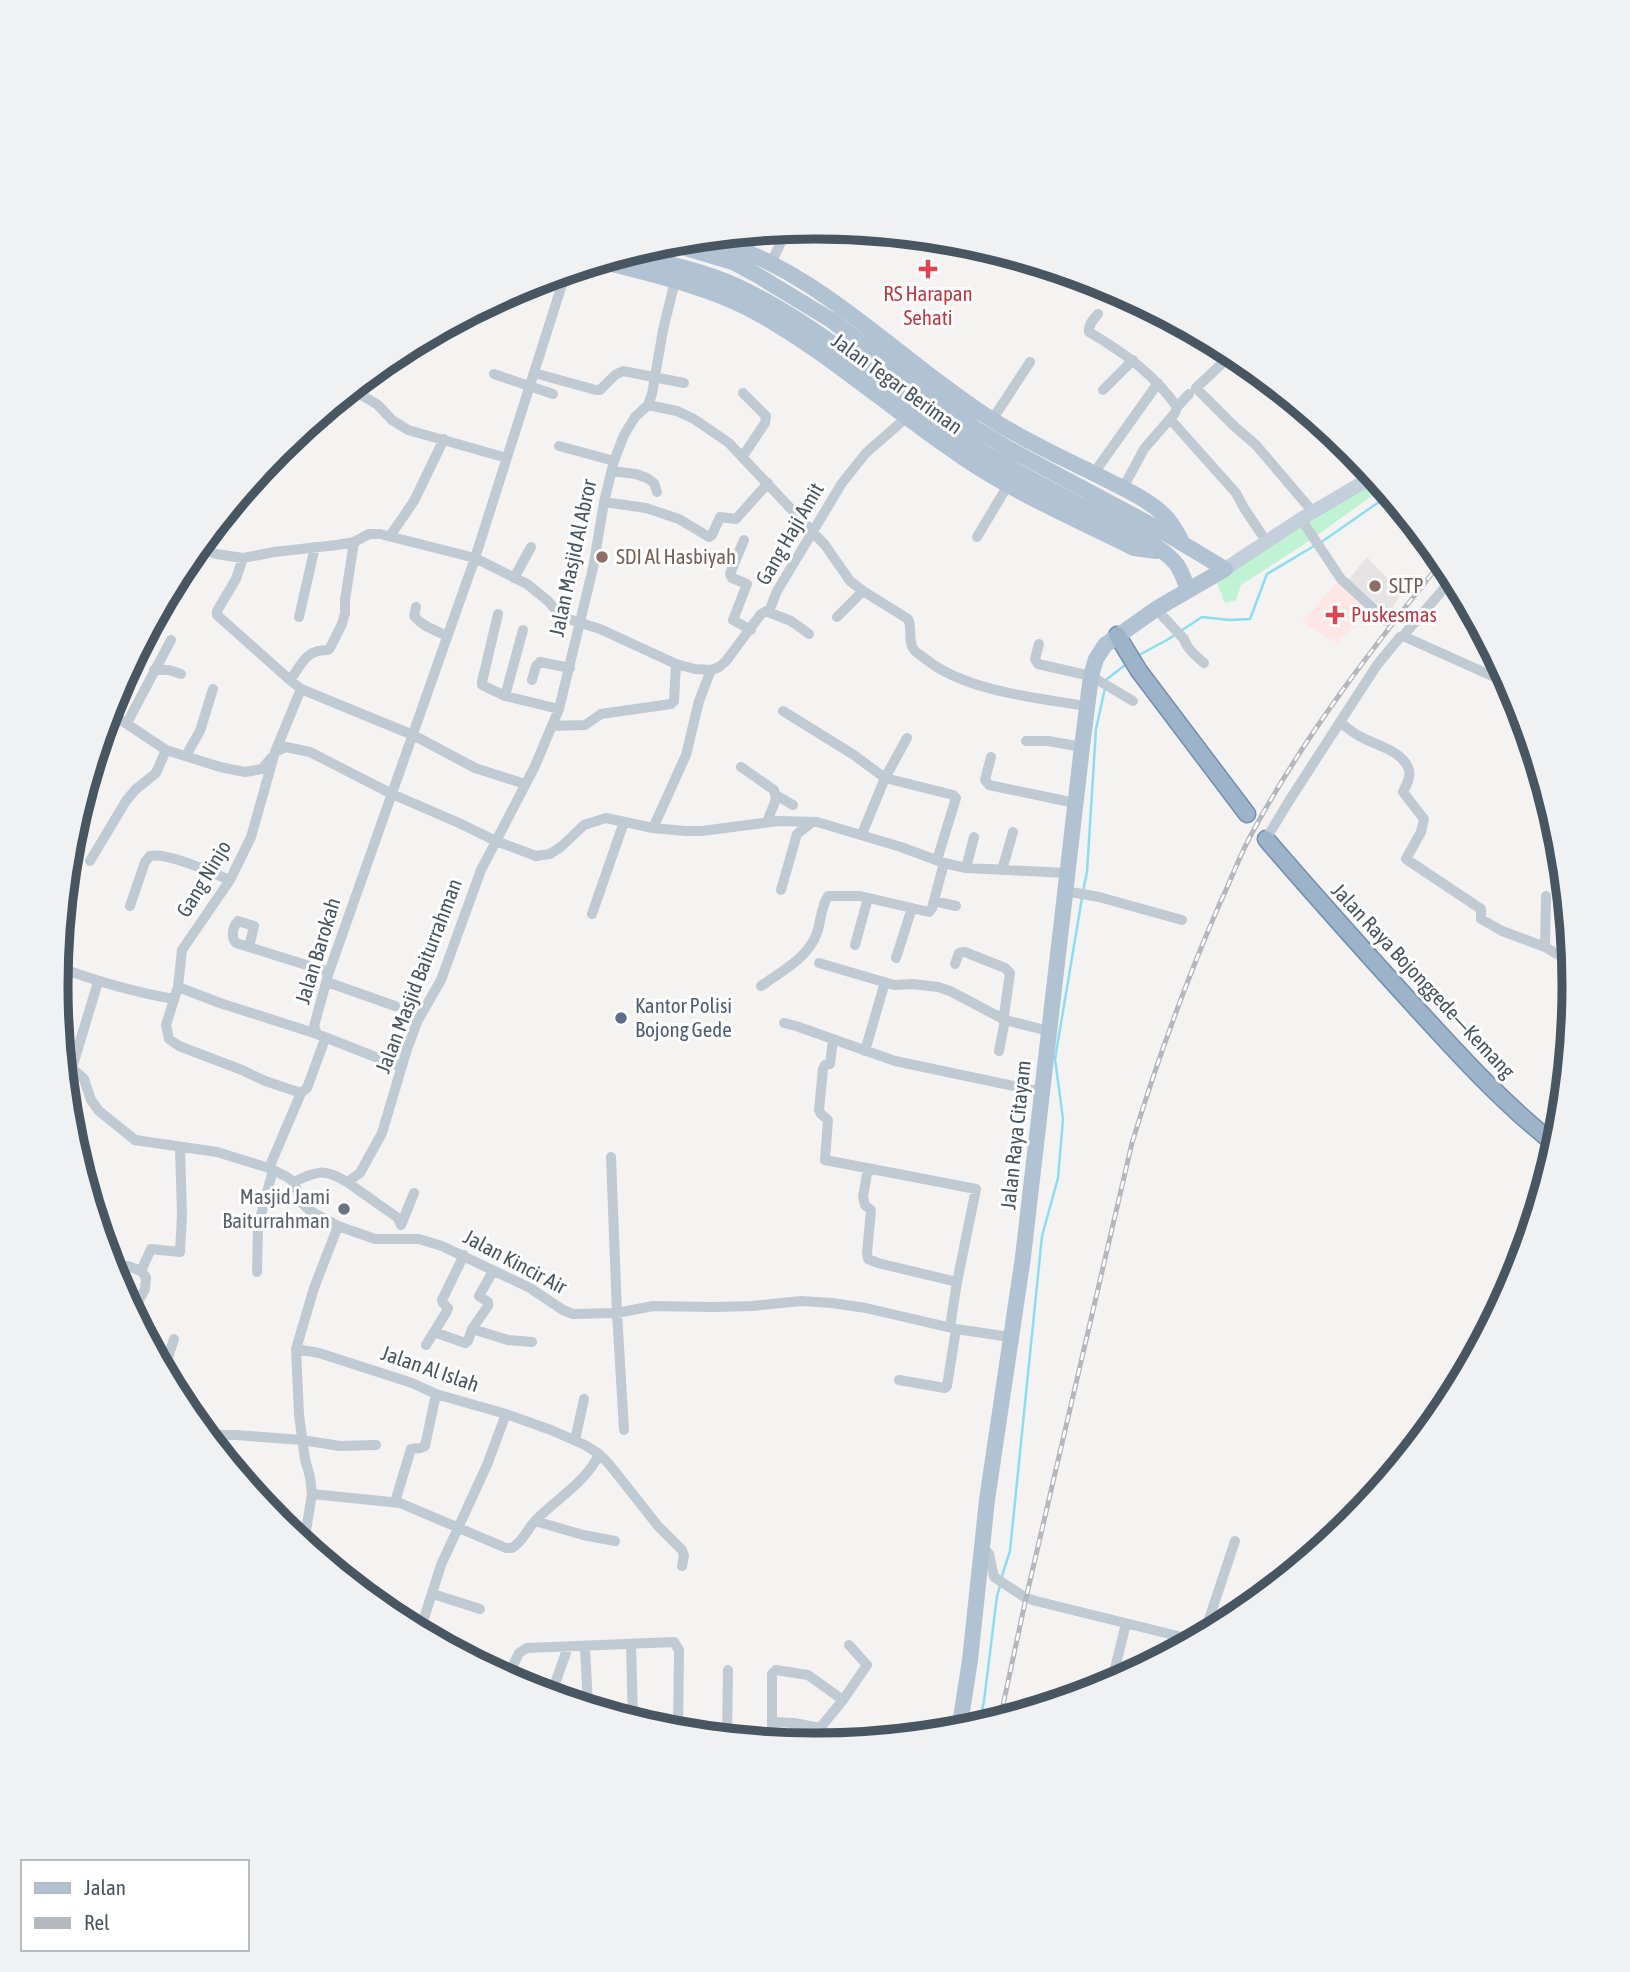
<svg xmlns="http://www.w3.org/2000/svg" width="1630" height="1972" font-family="'Asap Condensed',sans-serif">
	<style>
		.education { fill: #e6e3e4 }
		.medical { fill: #fde6e4 }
		.green { fill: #c0f3d4 }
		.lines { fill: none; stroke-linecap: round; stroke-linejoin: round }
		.stream { stroke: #8bddf2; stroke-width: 2.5 }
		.trunk-casing { stroke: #738faf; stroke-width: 19 }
		.minor { stroke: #c0cad2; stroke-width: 10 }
		.secondary { stroke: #c4cfdc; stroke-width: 14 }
		.primary { stroke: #b1c2d2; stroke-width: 16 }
		.trunk { stroke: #9cb3ca; stroke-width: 16 }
		.rail-casing { stroke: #b4b7bd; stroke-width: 5 }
		.rail { stroke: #fff; stroke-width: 2.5; stroke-dasharray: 8; stroke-linecap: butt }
		.health-dot { fill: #e0444e; stroke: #fff; stroke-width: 2.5 }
		.education-dot { fill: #8d6e63; stroke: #fff; stroke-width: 2.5 }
		.service-dot { fill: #5c6f8a; stroke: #fff; stroke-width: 2.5 }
		.worship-dot { fill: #6b7280; stroke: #fff; stroke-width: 2.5 }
		.labels { text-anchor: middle; stroke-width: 6; stroke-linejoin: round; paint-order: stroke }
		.health-label { font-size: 21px; fill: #be3a42; stroke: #fff }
		.street-label { font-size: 21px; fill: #485661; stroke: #fff }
		.education-label { font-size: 21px; fill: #785e54; stroke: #fff; text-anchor: start }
		.service-label { font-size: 21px; fill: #4e5e75; stroke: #fff; text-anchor: start }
		.worship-label { font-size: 21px; fill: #5b616d; stroke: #fff; text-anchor: end }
		.rim { fill: none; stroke: #485661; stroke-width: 9 }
	</style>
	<rect width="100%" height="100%" fill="#f5f2f2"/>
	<path class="education" d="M 1367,557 L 1401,593 L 1389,613 L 1348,580 Z"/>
	<path class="medical" d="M 1339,580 L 1369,609 L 1337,643 L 1302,622 Z"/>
	<path class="green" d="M 1378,481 L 1383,488 L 1312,539 L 1241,585 L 1236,600 L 1225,603 L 1215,578 Z"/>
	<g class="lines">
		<path class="stream" d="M 1320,543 L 1389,495
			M 1137,656 L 1167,640 L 1202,617 L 1230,620 L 1250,619 L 1267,574 L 1314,546
			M 1083,891 L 1087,872 L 1096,729 L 1107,679 L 1129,662
			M 1001,1579 L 1010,1551 L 1042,1236 L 1058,1178 L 1063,1119 L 1055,1059 L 1082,898
			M 979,1726 L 984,1701 L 997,1596 L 1000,1586"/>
		<g class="trunk-casing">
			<path id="trunk" d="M 1117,635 L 1139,671 L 1247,814
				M 1266,839 C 1316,897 1367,954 1419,1011 C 1462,1058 1506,1106 1556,1145"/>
		</g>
		<path class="minor" d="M 771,263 L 787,230
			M 1098,314 C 1094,319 1088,324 1089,332 C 1123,352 1154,374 1177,407 L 1175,413 L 1144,449 L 1123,488
			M 1233,353 L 1196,388 L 1234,426 L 1256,445 L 1313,512
			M 534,373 L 596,390 L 600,390 L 615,375 L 623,371 L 684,383
			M 494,374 L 553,394
			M 353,388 L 358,393 L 378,405 L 392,420 L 408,430 L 507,458
			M 1103,390 L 1133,360
			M 648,405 L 677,411 L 694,419 L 729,443 L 825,545 L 850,581 L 863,591 L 908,619 C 913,629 907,640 914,650 C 917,653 923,657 927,660 C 966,691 1037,698 1086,706
			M 1177,407 L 1189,394
			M 1170,419 L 1236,493 L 1244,508 L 1266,541
			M 992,420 L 1030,362
			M 559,446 L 614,461
			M 1348,446 L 1371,478
			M 743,456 L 765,423 L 766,416 L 743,393
			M 612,471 L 636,474 L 647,478 L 654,483 L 657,492
			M 1094,473 L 1158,383
			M 604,502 L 646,508 L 679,519 L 709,537 L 712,535 L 720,517 L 736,519 L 768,483
			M 1301,519 L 1341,579 L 1387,621
			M 390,536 L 414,501 L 444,439
			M 977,537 L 1008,485
			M 744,540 L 730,574 L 732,578 L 747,584 L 733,620 L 751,630
			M 197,548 L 216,554 L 243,558 L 274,552 L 337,545 L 354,542 L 369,534 L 380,534 L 475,558 L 527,584 L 548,601 L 562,617 L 600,629 L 676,664 L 695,669 L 711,670 L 719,667 L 726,661 L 761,614 L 770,609 L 777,591 L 842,483 L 866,453 L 907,417
			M 243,558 L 236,579 L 217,611 L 217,615 L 290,680 L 301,689 L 413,735 L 475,768 L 525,784
			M 514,578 L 531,547
			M 416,607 L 414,616 C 422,626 435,630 447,636
			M 1156,609 L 1184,639 C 1187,649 1196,656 1204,663
			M 768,612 L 791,621 L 809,634
			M 498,614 L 482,682 L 482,685 L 505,696 L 559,709
			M 299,617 L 315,547
			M 837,617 L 863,591
			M 1403,636 L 1453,578
			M 1039,644 L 1035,659 L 1038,664 L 1091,676 L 1133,701
			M 154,670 L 169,670 L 181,674
			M 290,680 C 303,663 305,650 328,650 L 330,648 L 342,624 L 345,613 L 345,600 L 354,542
			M 532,680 L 536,666 L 540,662 L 570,668
			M 1510,684 L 1403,636 L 1400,637 L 1377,665 L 1340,722 C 1347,728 1354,734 1363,738 C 1377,745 1404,752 1409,770 C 1411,777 1406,786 1403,792 L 1424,819 L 1421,832 L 1406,859 L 1481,909 L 1481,919 L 1502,931 L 1545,947 L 1572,963
			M 301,689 L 275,752 L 251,837 L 230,880 L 182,950 L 178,987 L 166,1025 L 169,1039 L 179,1046 L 242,1070 L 265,1081 L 301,1093 L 307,1088 L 325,1039
			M 505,696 L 523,630
			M 783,711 L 854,755 L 885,778 L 953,795 L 956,798 L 937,860
			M 109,712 L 166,750 L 220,767 L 245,772 L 262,769 L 271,758
			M 127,723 L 171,640
			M 552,726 L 585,725 L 601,714 L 671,704 L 674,701 L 676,664
			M 1026,741 L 1048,741 L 1082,747
			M 275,752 L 286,747 L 310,752 L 392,794 L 459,823 L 496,841 L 536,856 L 550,854 L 562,846 L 584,825 L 606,818 L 653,828 L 685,831 L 702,831 L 778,821 L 817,822 L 901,847 L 944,863 L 966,868 L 1067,873
			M 188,756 L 189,750 L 200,731 L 213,689
			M 991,757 L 985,780 L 989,785 L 1075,803
			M 741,767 L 774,790 L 776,799 L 767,822
			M 776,795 L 793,805
			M 653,828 L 686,755 L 699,701 L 711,670
			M 862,834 L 885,778 L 907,738
			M 1266,839 L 1289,801 L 1340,722
			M 90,861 L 126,801 L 135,790 L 156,773 L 166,750
			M 966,868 L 974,837
			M 1002,870 L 1013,832
			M 781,890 L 797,834 L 812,822
			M 1065,891 L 1099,897 L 1182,920
			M 934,901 L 956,906
			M 130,906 L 145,862 L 150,856 C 168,852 212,873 230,880
			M 592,914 L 624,822
			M 855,945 L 868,898
			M 249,947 L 254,926 L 238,921 C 232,927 231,938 236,943 L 329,972
			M 1545,947 L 1546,896
			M 896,958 L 912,908
			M 819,963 L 894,985 L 912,984 L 938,987 L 950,991 L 1005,1020 L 999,1051
			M 955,964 L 959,953 L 965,952 L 1005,968 L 1010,973 L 1004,1015 L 1005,1020 L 1049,1031
			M 58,967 C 96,981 133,992 174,999
			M 327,982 L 395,1006
			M 761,986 C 782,971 808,958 817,933 C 821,920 821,907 828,896 L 860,896 L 929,912 L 932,908 L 944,863
			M 178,987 L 220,1003 L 317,1034 L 401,1067
			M 784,1023 L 796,1026 L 895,1061 L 1042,1092
			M 317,1034 L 314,1026 L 329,972 L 475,558 L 566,272
			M 833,1040 L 830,1064 L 825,1065 L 823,1069 L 819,1110 L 821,1114 L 828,1120 L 825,1160 L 976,1189 L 957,1282 L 950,1327
			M 865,1051 L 885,982
			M 64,1066 L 72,1068 L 84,1079 L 91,1100 L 99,1111 L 135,1140 L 217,1152 L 269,1168 L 287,1177 L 294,1182 L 302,1203 L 310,1211 L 338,1226 L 375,1239 L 419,1239 L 442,1246 L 530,1288 L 563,1310 L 573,1314 L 617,1313 L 653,1306 L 712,1307 L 752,1306 L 801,1301 L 832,1303 L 866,1308 L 956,1329 L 1010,1337
			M 72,1068 L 98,982
			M 611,1157 L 617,1313 L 624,1430
			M 269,1168 L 301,1093
			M 868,1168 L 863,1197 L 865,1205 L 871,1210 L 867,1253 L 868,1259 L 878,1263 L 957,1282
			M 294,1182 C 317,1171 324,1168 347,1182 L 360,1173 L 382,1133 L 407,1049 L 418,1020 L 441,980 L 481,870 L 535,766 L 559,709 L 593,568 L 604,502 L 614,461 L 624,435 L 635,417 L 648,405 L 652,394 L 663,330 L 675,281
			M 347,1182 L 398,1218 L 401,1225
			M 401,1225 L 414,1193
			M 110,1266 L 128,1266 L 141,1271 L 151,1249 L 180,1252 L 182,1215 L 180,1147
			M 257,1272 L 258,1226 L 273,1170
			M 133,1312 L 145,1289 L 146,1277 L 141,1271
			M 472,1329 L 508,1340 L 532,1342
			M 434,1332 L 465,1343 L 468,1341 L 472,1329 L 488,1306 L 488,1302 L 479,1296 L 493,1271
			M 426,1345 L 447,1311 L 448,1308 L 443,1303 L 442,1300 L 464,1255
			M 296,1349 L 319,1353 L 412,1383 L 436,1394 L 506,1414 L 551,1430 L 585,1445 L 599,1454 L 609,1464 L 658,1526 L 682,1550 L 684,1556 L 682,1566
			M 164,1370 L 174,1339
			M 899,1380 L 945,1388 L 947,1386 L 956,1329
			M 207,1435 L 236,1435 L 302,1440 L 340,1446 L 376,1445
			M 575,1440 L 584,1399
			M 312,1494 L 400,1503 L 506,1548 C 512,1548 511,1549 516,1545 C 525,1538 529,1526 537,1519 C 558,1498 587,1481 599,1454
			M 395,1502 L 411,1449 L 420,1448 L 425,1446 L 436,1394
			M 535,1521 L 583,1535 L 615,1541
			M 1337,1535 L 1346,1520 L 1362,1510
			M 304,1543 L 312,1494 L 310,1477 L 305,1459 L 299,1415 L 296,1349 L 314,1288 L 338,1226
			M 983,1547 L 989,1554 L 994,1577 L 1026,1598 L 1036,1601 L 1194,1640
			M 433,1594 L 480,1609
			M 420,1631 L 441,1565 L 487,1465 L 506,1414
			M 1204,1634 L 1235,1541
			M 631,1644 L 633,1720
			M 585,1647 L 588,1706
			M 507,1678 L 519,1653 L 527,1648 L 674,1642 L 679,1650 L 678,1732
			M 1111,1684 L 1126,1624
			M 551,1695 L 568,1647
			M 843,1700 L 867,1665 L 849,1645
			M 773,1722 L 794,1723 L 820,1728 L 836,1743
			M 794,1723 L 794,1743
			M 727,1736 L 728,1670
			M 772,1741 L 772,1674 L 776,1670 L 808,1675 L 843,1700 L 820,1728"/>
		<path class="secondary" d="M 1225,569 L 1301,519 L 1374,476"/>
		<path class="primary" d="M 706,238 C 818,268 896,359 991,419 C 1028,443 1070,461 1109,481 C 1127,490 1148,500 1163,514 C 1171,521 1176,531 1181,540
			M 665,242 L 733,262 L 757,275 L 831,320 L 976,429 L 1009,449 L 1155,527 L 1225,569
			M 628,254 C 669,264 710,272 749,292 C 828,332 894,393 967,442 C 1001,465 1038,483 1074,502 C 1102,517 1159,541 1177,565 C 1182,572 1185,582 1188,590
			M 601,261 C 650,274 702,285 748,308 C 824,348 889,408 961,456 C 1015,493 1076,519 1134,548 L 1157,551
			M 959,1731 L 970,1660 L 987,1500 L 1023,1257 L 1082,747 L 1091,676 L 1096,659 L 1105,645 L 1156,609 L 1225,569"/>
		<use href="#trunk" class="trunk"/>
		<g class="rail-casing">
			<path id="rail" d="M 1000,1719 L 1026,1598 L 1132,1143 C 1157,1061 1186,981 1220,903 C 1231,880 1239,857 1251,835 C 1304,736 1373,647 1443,560"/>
		</g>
		<use href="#rail" class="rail"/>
	</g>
	<g class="health-dot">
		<path d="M924.5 258.5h7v7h7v7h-7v7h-7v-7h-7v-7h7z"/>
		<path d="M1331.5 604.5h7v7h7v7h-7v7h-7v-7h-7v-7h7z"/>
	</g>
	<g class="education-dot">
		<circle cx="602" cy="557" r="7"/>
		<circle cx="1375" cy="586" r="7"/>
	</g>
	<circle class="service-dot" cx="621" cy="1018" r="7"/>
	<circle class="worship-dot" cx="344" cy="1209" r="7"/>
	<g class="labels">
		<g class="health-label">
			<text x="928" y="301">RS Harapan<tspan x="928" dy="24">Sehati</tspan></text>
			<text x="1351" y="622" text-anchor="start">Puskesmas</text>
		</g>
		<g class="street-label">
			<text transform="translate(897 384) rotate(36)" y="7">Jalan Tegar Beriman</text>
			<text transform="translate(790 534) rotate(-60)" y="7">Gang Haji Amit</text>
			<text transform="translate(573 558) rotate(-78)" y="7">Jalan Masjid Al Abror</text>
			<text transform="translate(204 879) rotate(-59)" y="7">Gang Ninjo</text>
			<text transform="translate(318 951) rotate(-73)" y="7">Jalan Barokah</text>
			<text transform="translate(419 976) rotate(-69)" y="7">Jalan Masjid Baiturrahman</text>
			<text transform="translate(1423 981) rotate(47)" y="7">Jalan Raya Bojonggede—Kemang</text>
			<text transform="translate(1016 1135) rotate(-84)" y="7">Jalan Raya Citayam</text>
			<text transform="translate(515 1262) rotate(28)" y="7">Jalan Kincir Air</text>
			<text transform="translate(430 1369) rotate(19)" y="7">Jalan Al Islah</text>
		</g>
		<g class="education-label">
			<text x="616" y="564">SDI Al Hasbiyah</text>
			<text x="1389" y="593">SLTP</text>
		</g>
		<g class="service-label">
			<text x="635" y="1013">Kantor Polisi<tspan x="635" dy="24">Bojong Gede</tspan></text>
		</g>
		<g class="worship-label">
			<text x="330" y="1204">Masjid Jami<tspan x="330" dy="24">Baiturrahman</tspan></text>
		</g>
	</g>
	<path d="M0 0H1630V1972H0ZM68 986a747 747 0 1 1 1494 0a747 747 0 1 1-1494 0Z" fill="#f0f1f2" fill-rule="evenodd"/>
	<path class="rim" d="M68 986a747 747 0 1 1 1494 0a747 747 0 1 1-1494 0Z"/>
	<rect x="21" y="1860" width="228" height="91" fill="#ffffff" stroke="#b6bbc0" stroke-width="2"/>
	<rect x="35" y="1883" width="35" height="10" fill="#b1c2d2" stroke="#b6bbc0" stroke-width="2"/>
	<text x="84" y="1895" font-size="21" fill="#485661">Jalan</text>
	<rect x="35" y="1918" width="35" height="10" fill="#b4b7bd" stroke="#b6bbc0" stroke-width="2"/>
	<text x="84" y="1930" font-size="21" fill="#485661">Rel</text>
</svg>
